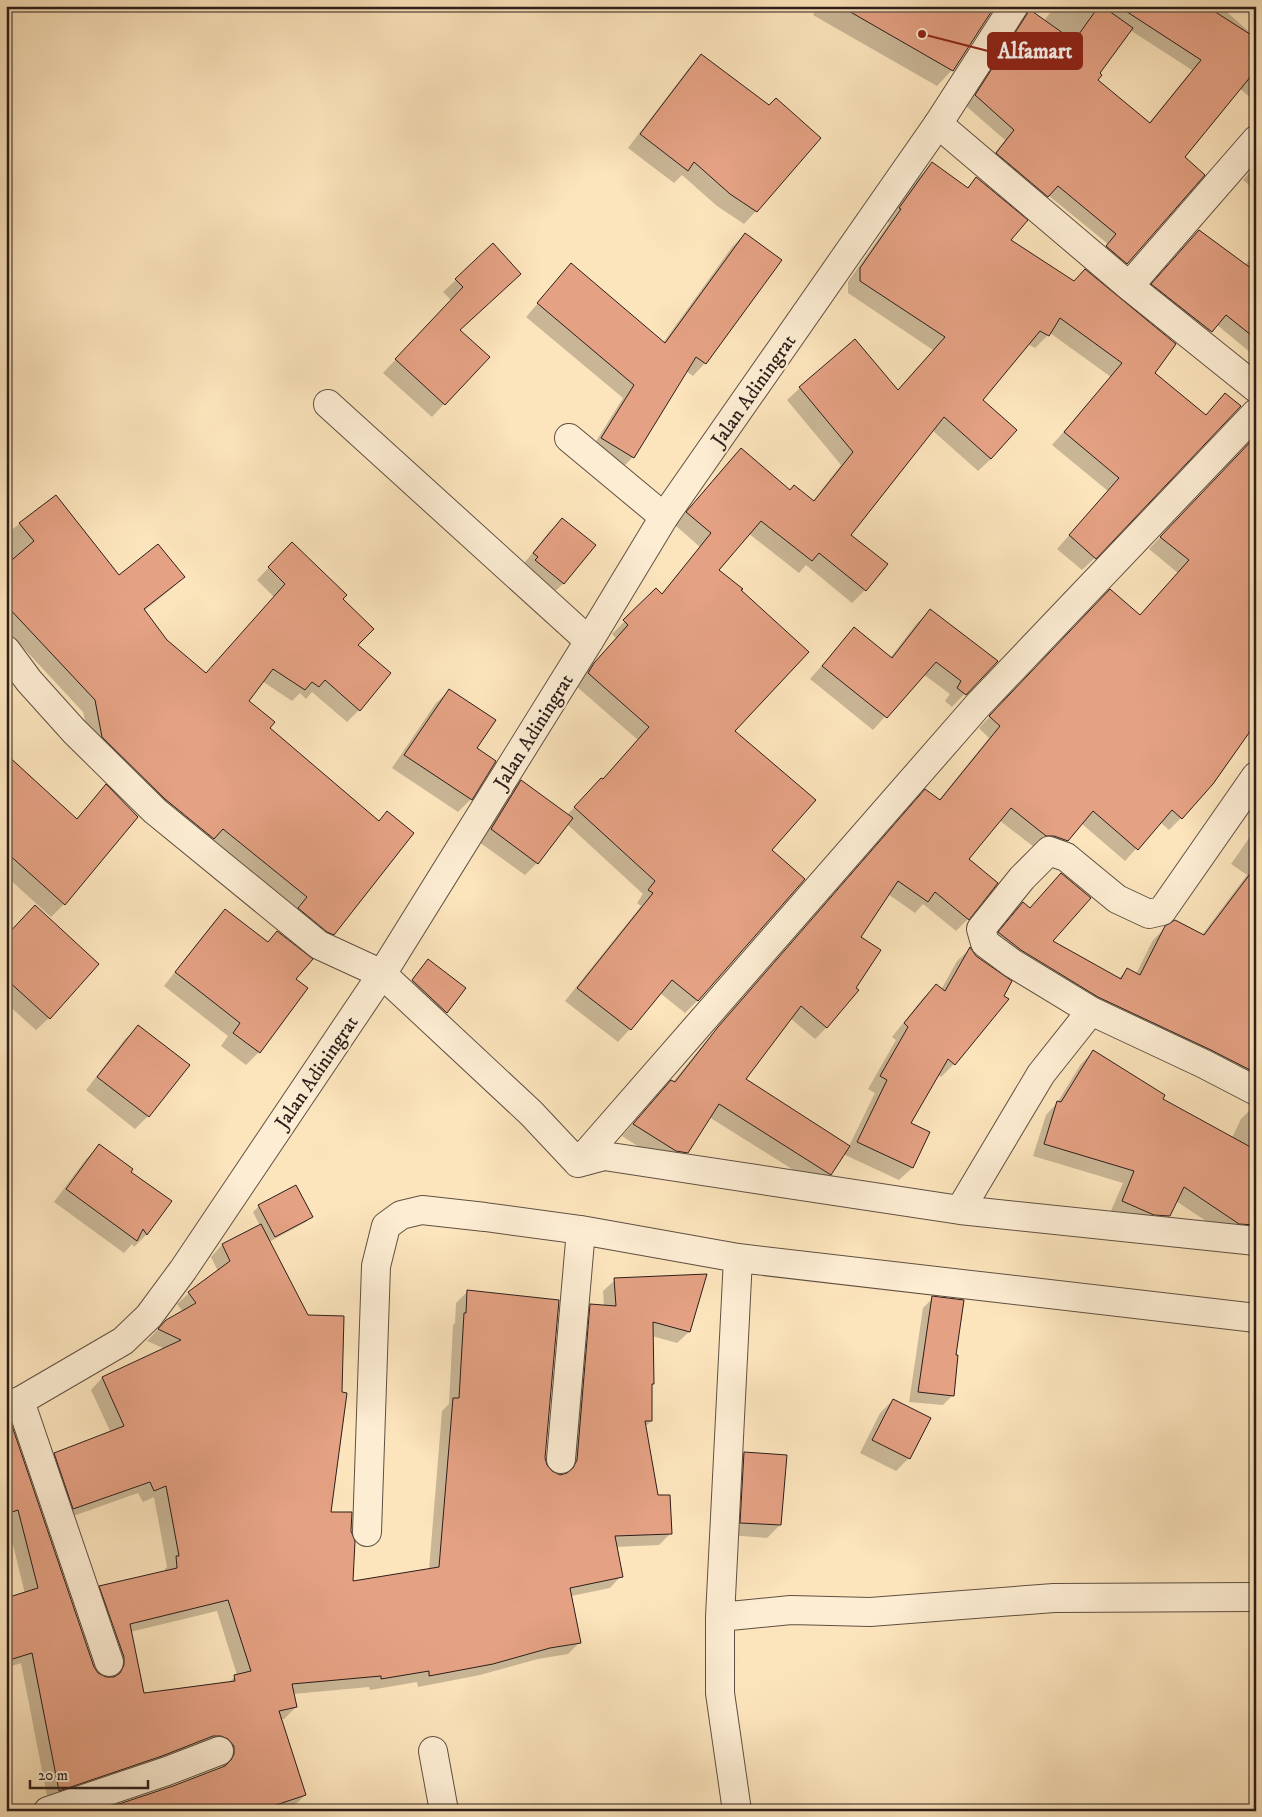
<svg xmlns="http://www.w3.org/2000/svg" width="1262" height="1817" font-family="'IM FELL DW Pica',serif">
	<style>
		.shadow { fill: #0003; fill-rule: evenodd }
		.building { fill: #e4a183; stroke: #2c1e1a; fill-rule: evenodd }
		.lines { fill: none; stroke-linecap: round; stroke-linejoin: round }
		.minor-casing { stroke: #605042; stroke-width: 30 }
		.tertiary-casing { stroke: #605042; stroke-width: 30 }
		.minor { stroke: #fdedd3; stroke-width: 28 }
		.tertiary { stroke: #fdedd3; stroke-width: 28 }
		.labels { text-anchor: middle; stroke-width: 4.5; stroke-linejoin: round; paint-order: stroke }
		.street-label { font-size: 20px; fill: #2c1e1a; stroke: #fdedd3 }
		.leader { fill: none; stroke: #8f2418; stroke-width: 2 }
		.callout-dot { fill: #8f2418; stroke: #fdedd3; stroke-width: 2 }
		.callout { fill: #8f2418; stroke: #8f2418; stroke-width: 2 }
		.callout-label { font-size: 21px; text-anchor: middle; font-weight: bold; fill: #fff }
	</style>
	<rect width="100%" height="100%" fill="#fce4bc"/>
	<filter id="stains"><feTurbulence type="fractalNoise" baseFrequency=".004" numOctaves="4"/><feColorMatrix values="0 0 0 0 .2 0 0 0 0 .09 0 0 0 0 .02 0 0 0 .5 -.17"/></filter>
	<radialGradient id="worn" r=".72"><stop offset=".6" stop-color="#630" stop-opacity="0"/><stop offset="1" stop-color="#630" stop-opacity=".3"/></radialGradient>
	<path class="shadow" d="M 818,6 L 994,6 L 952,70 L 937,86 L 813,15 Z
		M 1055,6 L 1220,6 L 1256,38 L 1256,102 L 1239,88 L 1183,157 L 1126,263 L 1117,273 L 1097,256 L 1108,244 L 1048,195 L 1037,205 L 987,163 L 1005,140 L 966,106 L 1018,25 L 1020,20 L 1029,10 L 1044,21 ZM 1130,30 L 1192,70 L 1149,123 L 1096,81 L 1098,74 Z
		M 701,55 L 756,211 L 744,224 L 717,206 L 682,175 L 674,183 L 628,148 L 689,68 Z
		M 932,164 L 966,189 L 976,179 L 1009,240 L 1153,373 L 1095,558 L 1082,570 L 1057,549 L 1108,491 L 1052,445 L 1111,377 L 1050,333 L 1035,348 L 1028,344 L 981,400 L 991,459 L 978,471 L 932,430 L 849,535 L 865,590 L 852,603 L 806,565 L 799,573 L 748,533 L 717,570 L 734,731 L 770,851 L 698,1000 L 685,1013 L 660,993 L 630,1029 L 618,1042 L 565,1001 L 641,906 L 637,903 L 643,894 L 567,824 L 537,863 L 525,875 L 479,842 L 509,794 L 521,781 L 567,815 L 589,792 L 602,780 L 638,740 L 576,686 L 581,677 L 616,638 L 612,634 L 656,590 L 661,595 L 700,547 L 675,525 L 728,463 L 741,450 L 789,491 L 813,501 L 841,465 L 787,400 L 800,388 L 897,391 L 933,350 L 848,293 L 848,282 L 889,223 L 887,221 L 919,177 Z
		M 1256,165 L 1256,191 L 1243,180 Z
		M 1199,231 L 1245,265 L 1256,253 L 1256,348 L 1251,353 L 1216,324 L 1201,341 L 1143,294 Z
		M 745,234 L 705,363 L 693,376 L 686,371 L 633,457 L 620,470 L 590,451 L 623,398 L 526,317 L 571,265 L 663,343 L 732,247 Z
		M 493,245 L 459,331 L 444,404 L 432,417 L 383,373 L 451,300 L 443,292 Z
		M 1256,438 L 1256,727 L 1253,724 L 1181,818 L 1169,830 L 1160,822 L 1125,861 L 1081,823 L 1055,852 L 1034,847 L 999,820 L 967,859 L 968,919 L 956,931 L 923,904 L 915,913 L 888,894 L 859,937 L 827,1027 L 815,1039 L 790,1018 L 744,1079 L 849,1146 L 875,1093 L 868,1089 L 896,1040 L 892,1037 L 923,998 L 936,986 L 941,990 L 957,961 L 970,949 L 954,1064 L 941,1077 L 938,1074 L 909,1123 L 929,1133 L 912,1168 L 899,1180 L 843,1154 L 830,1174 L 819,1186 L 709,1117 L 687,1152 L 675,1164 L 664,1163 L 622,1136 L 660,1093 L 673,1082 L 707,1040 L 914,802 L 938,801 L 989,738 L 979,728 L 1099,602 L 1139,616 L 1178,573 L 1149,549 Z
		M 56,497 L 119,577 L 183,577 L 171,589 L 144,611 L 166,641 L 205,675 L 274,597 L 257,580 L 292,543 L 341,599 L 357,646 L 359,710 L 347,722 L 312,692 L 306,699 L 300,693 L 292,701 L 262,681 L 247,702 L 268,728 L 378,822 L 387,813 L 333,934 L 321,946 L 91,749 L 83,712 L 17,641 L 6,647 L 6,534 Z
		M 562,520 L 564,583 L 551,595 L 522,566 L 549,532 Z
		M 930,611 L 995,661 L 952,707 L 945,701 L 950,694 L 923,674 L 873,730 L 810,679 L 854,629 L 890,658 L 917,623 Z
		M 449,691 L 475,748 L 494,762 L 471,799 L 458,812 L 392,768 L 436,703 Z
		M 6,756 L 76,819 L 106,786 L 64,904 L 51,917 L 6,876 Z
		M 1256,828 L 1256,1093 L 987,945 L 1023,904 L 1051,942 L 1118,979 L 1127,970 L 1136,974 L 1153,940 L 1166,927 L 1202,935 L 1247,875 L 1231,864 Z
		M 226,911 L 294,979 L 306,989 L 259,1052 L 246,1065 L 221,1046 L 228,1036 L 164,986 L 213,923 Z
		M 6,937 L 49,1018 L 36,1030 L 6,1003 Z
		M 422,967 L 464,988 L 440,1019 L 407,987 Z
		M 138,1027 L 148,1116 L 135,1129 L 86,1090 L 125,1039 Z
		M 1093,1052 L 1161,1099 L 1232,1138 L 1241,1119 L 1253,1107 L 1256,1108 L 1256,1181 L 1247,1224 L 1234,1236 L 1227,1235 L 1176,1201 L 1169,1216 L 1157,1228 L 1110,1213 L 1123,1183 L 1033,1156 L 1046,1115 L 1057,1103 L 1081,1064 Z
		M 99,1146 L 129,1172 L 170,1202 L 146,1235 L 134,1247 L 132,1244 L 124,1253 L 54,1202 L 86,1159 Z
		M 259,1206 L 312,1216 L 306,1222 L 269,1242 L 329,1513 L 350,1532 L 352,1582 L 429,1570 L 442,1411 L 449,1404 L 453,1325 L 455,1323 L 456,1303 L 467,1292 L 544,1458 L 546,1466 L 551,1473 L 560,1476 L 565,1475 L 565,1473 L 579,1317 L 591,1305 L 604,1306 L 603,1291 L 615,1280 L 689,1332 L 677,1343 L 652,1336 L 653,1384 L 651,1386 L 651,1421 L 645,1427 L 657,1497 L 671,1533 L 659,1545 L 615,1547 L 621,1576 L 610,1588 L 571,1596 L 579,1643 L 568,1654 L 538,1659 L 480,1675 L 418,1687 L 417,1682 L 370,1690 L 369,1687 L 293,1694 L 296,1707 L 284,1719 L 280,1719 L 305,1795 L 293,1807 L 280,1811 L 102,1811 L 172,1787 L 223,1768 L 223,1758 L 48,1801 L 21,1663 L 6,1668 L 6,1599 L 25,1594 L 9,1528 L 6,1528 L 6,1423 L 93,1668 L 98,1674 L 105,1678 L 113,1678 L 113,1669 L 89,1598 L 100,1587 L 165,1572 L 165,1569 L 167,1567 L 154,1497 L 143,1502 L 138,1493 L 62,1520 L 43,1465 L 55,1454 L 111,1433 L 91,1390 L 102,1378 L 165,1349 L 147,1341 L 166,1321 L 183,1312 L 177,1304 L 189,1293 L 218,1271 L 211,1257 L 222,1245 L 260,1226 L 253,1212 ZM 217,1611 L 237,1675 L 227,1684 L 143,1695 L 130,1632 ZM 107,1612 L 110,1612 L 120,1641 L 120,1647 Z
		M 933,1298 L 954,1356 L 953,1395 L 943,1405 L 909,1402 L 923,1308 Z
		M 893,1400 L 909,1458 L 896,1471 L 860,1453 L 880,1413 Z
		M 744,1453 L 780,1525 L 767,1538 L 728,1535 L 732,1466 Z"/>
	<path class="building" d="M 840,6 L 995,6 L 953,71 Z
		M 1099,6 L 1102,6 L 1133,28 L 1100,73 L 1102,75 L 1098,80 L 1150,123 L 1201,60 L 1118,6 L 1206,6 L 1256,38 L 1256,70 L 1185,157 L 1205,175 L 1127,264 L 1106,246 L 1116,234 L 1058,186 L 1048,197 L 996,153 L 1014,130 L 975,95 L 1027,14 L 1029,9 L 1074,41 Z
		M 701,54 L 769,105 L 776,98 L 821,138 L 757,212 L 730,194 L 694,162 L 688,171 L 640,134 Z
		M 932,162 L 968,188 L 976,177 L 1028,220 L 1011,240 L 1074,281 L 1085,269 L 1176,344 L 1155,373 L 1206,415 L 1225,393 L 1241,406 L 1096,559 L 1069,535 L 1119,478 L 1064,432 L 1122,363 L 1060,318 L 1049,336 L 1040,331 L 983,400 L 1017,430 L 991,459 L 944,417 L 851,535 L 888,564 L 866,591 L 819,553 L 812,561 L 761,521 L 719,570 L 743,589 L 741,590 L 809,652 L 735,731 L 816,800 L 772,850 L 805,879 L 698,1001 L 672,980 L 631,1030 L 577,988 L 653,893 L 648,890 L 655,881 L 574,807 L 601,778 L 603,779 L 649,727 L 588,673 L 594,663 L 628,625 L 623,620 L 656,588 L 662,594 L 711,533 L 686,512 L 741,448 L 790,490 L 794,485 L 814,501 L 853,452 L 799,387 L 855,339 L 898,390 L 945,337 L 860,281 L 860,268 L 901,209 L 899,208 Z
		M 1199,230 L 1256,272 L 1256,339 L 1226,315 L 1212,332 L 1151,284 Z
		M 745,233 L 782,260 L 706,364 L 696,357 L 634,458 L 601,438 L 634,385 L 537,303 L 571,263 L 665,343 Z
		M 493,243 L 521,274 L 460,330 L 490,357 L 445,405 L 395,359 L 463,287 L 455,279 Z
		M 1256,436 L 1256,723 L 1213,784 L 1182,819 L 1172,810 L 1138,850 L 1093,811 L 1068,841 L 1054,836 L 1046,836 L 1011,808 L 969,859 L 998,883 L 969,920 L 935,892 L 928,902 L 898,881 L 861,937 L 881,950 L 856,988 L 859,990 L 827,1028 L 801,1006 L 746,1079 L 850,1146 L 831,1175 L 719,1104 L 688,1153 L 676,1151 L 633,1124 L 671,1080 L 675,1082 L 718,1027 L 925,789 L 940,800 L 1000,726 L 989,716 L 1110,589 L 1140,615 L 1189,560 L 1160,537 Z
		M 56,495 L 119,575 L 158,544 L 185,577 L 144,609 L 167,640 L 206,673 L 285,584 L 268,567 L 292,542 L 347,595 L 343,599 L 374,629 L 358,645 L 391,673 L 360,711 L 325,680 L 319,687 L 312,682 L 305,690 L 273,669 L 249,701 L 275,722 L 270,728 L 379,821 L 387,811 L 414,833 L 334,935 L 327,932 L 298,908 L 307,897 L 223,829 L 214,839 L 165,799 L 102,737 L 95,700 L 6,605 L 6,565 L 34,541 L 19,523 Z
		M 562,518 L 596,545 L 564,584 L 535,560 L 538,557 L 533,553 Z
		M 930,609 L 998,661 L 966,695 L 957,688 L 961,681 L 936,662 L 887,718 L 822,666 L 854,627 L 892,658 Z
		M 449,689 L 496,720 L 477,748 L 496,761 L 472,800 L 404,755 Z
		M 6,754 L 77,819 L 106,784 L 138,817 L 65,905 L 6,852 Z
		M 521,780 L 573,818 L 538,864 L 491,829 Z
		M 1256,866 L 1256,1073 L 1211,1050 L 1098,997 L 1021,950 L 998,932 L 1023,902 L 1030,908 L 1061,873 L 1091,898 L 1053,941 L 1121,979 L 1127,968 L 1140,975 L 1165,926 L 1175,920 L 1204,935 Z
		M 35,905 L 99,964 L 50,1019 L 6,979 L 6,936 Z
		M 225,909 L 268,942 L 277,931 L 313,959 L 296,979 L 308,988 L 260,1053 L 233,1033 L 240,1023 L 175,972 Z
		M 970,947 L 976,956 L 1012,981 L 1004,996 L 1009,999 L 955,1065 L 948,1059 L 911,1123 L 930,1132 L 913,1168 L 857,1142 L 887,1080 L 880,1076 L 908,1027 L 904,1023 L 936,984 L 945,991 Z
		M 428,959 L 466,988 L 447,1013 L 412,980 Z
		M 138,1025 L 190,1065 L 149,1117 L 97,1077 Z
		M 1093,1050 L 1165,1095 L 1163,1099 L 1256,1150 L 1256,1225 L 1239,1224 L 1184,1187 L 1170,1216 L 1154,1215 L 1122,1201 L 1134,1171 L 1044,1144 L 1057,1101 L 1061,1102 Z
		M 99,1144 L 133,1169 L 131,1172 L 172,1201 L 147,1235 L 143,1229 L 137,1241 L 66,1189 Z
		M 296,1185 L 313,1217 L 275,1237 L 258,1205 Z
		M 261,1224 L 308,1315 L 344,1316 L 342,1392 L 347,1393 L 331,1512 L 352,1512 L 351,1531 L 355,1541 L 353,1581 L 439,1567 L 453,1398 L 459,1398 L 464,1313 L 466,1313 L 467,1290 L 559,1300 L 545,1458 L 547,1465 L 552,1471 L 560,1475 L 567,1473 L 573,1468 L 577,1460 L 590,1304 L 616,1306 L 614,1278 L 707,1274 L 690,1332 L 653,1322 L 654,1384 L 652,1384 L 652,1421 L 645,1421 L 658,1495 L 670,1495 L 672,1534 L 615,1536 L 623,1577 L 570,1588 L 581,1643 L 550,1648 L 493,1664 L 429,1676 L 429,1671 L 381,1679 L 381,1676 L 292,1684 L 297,1707 L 279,1711 L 306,1795 L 258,1811 L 98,1811 L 173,1786 L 225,1766 L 231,1760 L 234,1754 L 234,1746 L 228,1739 L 221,1736 L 213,1736 L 162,1756 L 59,1791 L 32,1653 L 6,1661 L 6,1598 L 38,1588 L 18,1510 L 6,1514 L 6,1420 L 10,1420 L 94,1667 L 98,1673 L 106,1677 L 114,1677 L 120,1673 L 124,1665 L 124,1657 L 99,1586 L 177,1568 L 176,1556 L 179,1556 L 166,1486 L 154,1491 L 150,1482 L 73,1509 L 54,1453 L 124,1426 L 102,1377 L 181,1340 L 158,1329 L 166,1320 L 196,1303 L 188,1292 L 230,1261 L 222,1244 ZM 228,1600 L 251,1671 L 234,1675 L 235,1681 L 144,1693 L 130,1624 Z
		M 932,1296 L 964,1300 L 956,1355 L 958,1355 L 954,1396 L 918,1392 Z
		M 893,1399 L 931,1418 L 910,1459 L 872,1440 Z
		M 744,1452 L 787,1455 L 781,1525 L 740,1523 Z"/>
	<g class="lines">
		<g class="minor-casing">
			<path id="minor" d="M 938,124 L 1129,286 L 1256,388
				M 1129,286 L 1256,140
				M 328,404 L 589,641
				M 569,438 L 664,517
				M 6,650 L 29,681 L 74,731 L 155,811 L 319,945 L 382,974 L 531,1113 L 578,1163
				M 1256,776 L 1162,911 L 1149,914 L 1117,899 L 1066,857 L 1049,851 L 1022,878 L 981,929 L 985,943 L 1012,963 L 1091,1011 L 1204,1064 L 1256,1091
				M 578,1163 L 978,705 L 1256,413
				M 578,1163 L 604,1156 L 960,1210 L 1256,1241
				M 960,1210 L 1041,1074 L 1091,1011
				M 20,1401 L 109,1662
				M 561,1459 L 581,1230
				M 367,1532 L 376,1266 L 386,1226 L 401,1215 L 422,1210 L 485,1217 L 581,1230 L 738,1258 L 1256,1318
				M 720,1617 L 791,1610 L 870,1612 L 1054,1598 L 1256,1597
				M 433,1751 L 444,1811
				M 48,1811 L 167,1771 L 219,1751
				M 737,1811 L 720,1693 L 720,1617 L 738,1258"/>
		</g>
		<g class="tertiary-casing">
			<path id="tertiary" d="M 6,1405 L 20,1401 L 123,1341 L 149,1316 L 183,1270 L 382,974 L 589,641 L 664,517 L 938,124 L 1014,6"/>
		</g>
		<use href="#minor" class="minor"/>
		<use href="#tertiary" class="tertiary"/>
	</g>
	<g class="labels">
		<g class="street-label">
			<text transform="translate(753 390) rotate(-55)" y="7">Jalan Adiningrat</text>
			<text transform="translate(533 731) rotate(-58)" y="7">Jalan Adiningrat</text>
			<text transform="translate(316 1072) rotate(-56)" y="7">Jalan Adiningrat</text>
		</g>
	</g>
	<path class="leader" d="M922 34L988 51"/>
	<circle class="callout-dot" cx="922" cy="34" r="5"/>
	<rect class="callout" x="988" y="33" width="94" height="36" rx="5"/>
	<g class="callout-label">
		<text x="1035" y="58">Alfamart</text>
	</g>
	<rect width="1262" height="1817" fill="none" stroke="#fce4bc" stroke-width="25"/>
	<rect x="8" y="8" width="1247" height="1802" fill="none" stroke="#2c1e1a" stroke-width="2.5"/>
	<rect x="12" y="12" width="1237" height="1792" fill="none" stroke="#2c1e1a"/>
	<path d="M30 1780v8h118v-8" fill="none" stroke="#2c1e1a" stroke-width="2.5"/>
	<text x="38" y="1780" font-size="15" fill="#2c1e1a" stroke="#fdedd3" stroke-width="4" paint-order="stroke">20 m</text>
	<rect width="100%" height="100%" filter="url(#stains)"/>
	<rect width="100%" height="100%" fill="url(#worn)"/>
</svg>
